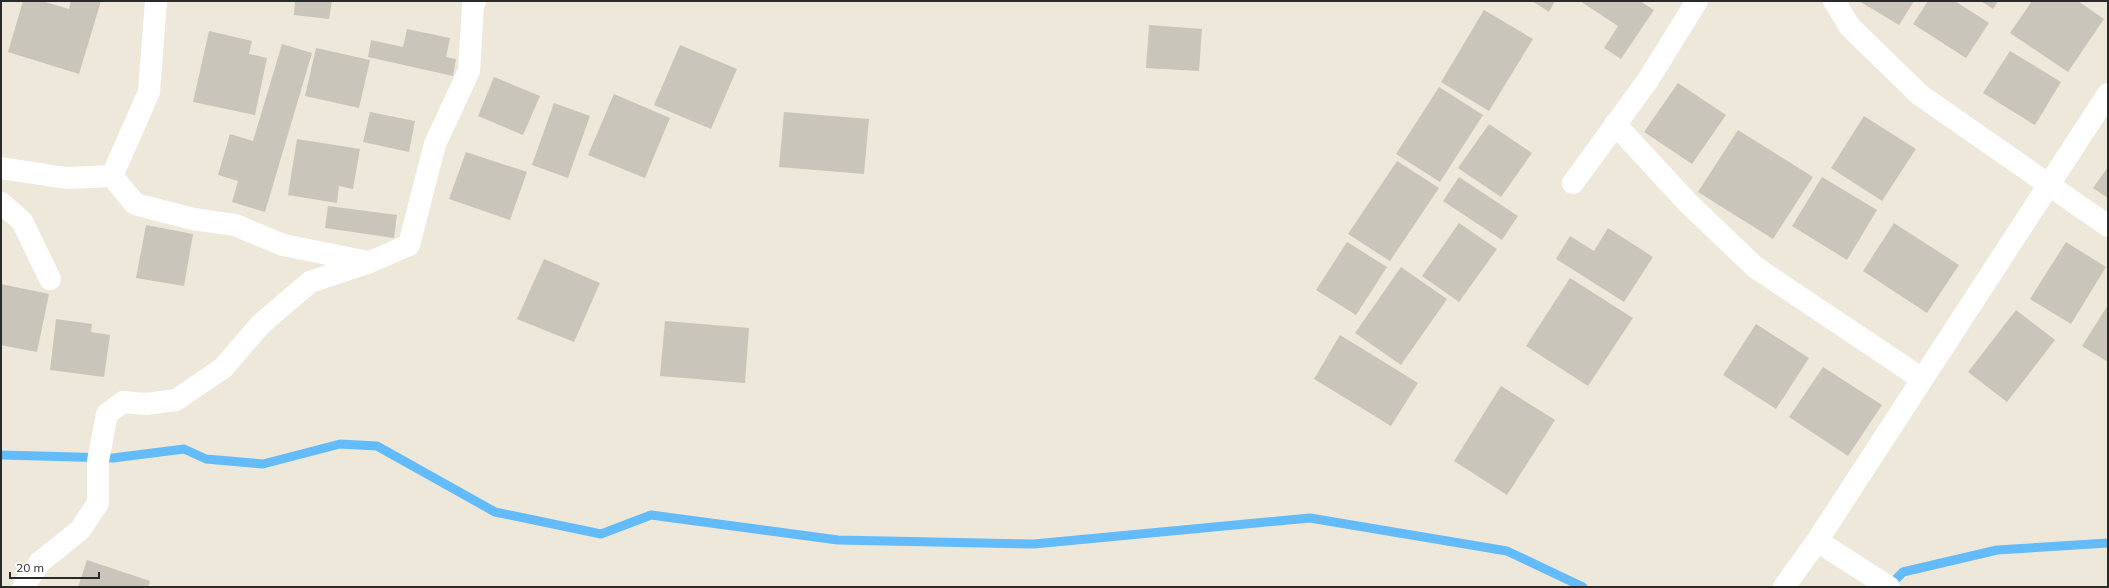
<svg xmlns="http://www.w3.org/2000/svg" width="2109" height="588" font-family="Mulish,sans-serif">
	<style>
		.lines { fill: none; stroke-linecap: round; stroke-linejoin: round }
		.stream { stroke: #63bbfa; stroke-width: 9 }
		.building { fill: #c9c5ba }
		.street { stroke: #fff; stroke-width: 22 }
	</style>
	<rect width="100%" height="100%" fill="#eee8da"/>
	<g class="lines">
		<path class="stream" d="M 1,455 L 113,458 L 184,449 L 206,459 L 263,464 L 340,444 L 377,446 L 495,512 L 601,534 L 651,515 L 838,540 L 1034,544 L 1310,518 L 1507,551 L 1583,587
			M 1888,587 L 1903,572 L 1997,550 L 2108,543"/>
	</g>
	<path class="building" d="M 23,1 L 42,1 L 69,9 L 71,1 L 101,1 L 79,74 L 8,52 Z
		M 295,1 L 332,1 L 329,19 L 294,15 Z
		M 1532,1 L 1555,1 L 1549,12 Z
		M 1580,1 L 1640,1 L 1654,10 L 1621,59 L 1604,48 L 1618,26 Z
		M 1859,1 L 1914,1 L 1899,25 Z
		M 1928,1 L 1955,1 L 1989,23 L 1966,58 L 1913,24 Z
		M 1981,1 L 1998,1 L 1993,9 Z
		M 2032,1 L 2078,1 L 2104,19 L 2068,72 L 2010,33 Z
		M 1484,10 L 1533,39 L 1489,111 L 1441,82 Z
		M 1149,25 L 1202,29 L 1199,71 L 1146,68 Z
		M 407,29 L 450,38 L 446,57 L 456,59 L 453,76 L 368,57 L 371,40 L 403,47 Z
		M 209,31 L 252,41 L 249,54 L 267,58 L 255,115 L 193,102 Z
		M 282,44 L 312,53 L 265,212 L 232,202 L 238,181 L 218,175 L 230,134 L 253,141 Z
		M 680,45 L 737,69 L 711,129 L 654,105 Z
		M 316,48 L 370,60 L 359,108 L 305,96 Z
		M 2010,51 L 2061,82 L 2035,125 L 1983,93 Z
		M 494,77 L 540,96 L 523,135 L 478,116 Z
		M 1678,83 L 1726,115 L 1692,164 L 1644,132 Z
		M 1439,87 L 1483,115 L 1440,182 L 1396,154 Z
		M 614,94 L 670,118 L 645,178 L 588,155 Z
		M 554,103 L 590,116 L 568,178 L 532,165 Z
		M 370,112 L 415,121 L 409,152 L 363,142 Z
		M 784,112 L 869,119 L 864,174 L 779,167 Z
		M 1864,116 L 1916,149 L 1882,201 L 1831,168 Z
		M 1489,124 L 1532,153 L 1501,197 L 1458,168 Z
		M 1738,130 L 1813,177 L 1773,239 L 1698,192 Z
		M 297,139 L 360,149 L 353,189 L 339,186 L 337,203 L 288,195 Z
		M 466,152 L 527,172 L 510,220 L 449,199 Z
		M 1397,161 L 1439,188 L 1390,261 L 1348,234 Z
		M 2108,167 L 2108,198 L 2093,188 Z
		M 1459,177 L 1518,216 L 1502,240 L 1443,201 Z
		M 1822,177 L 1877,210 L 1847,260 L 1792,226 Z
		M 328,206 L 397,215 L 394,238 L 325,228 Z
		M 1459,223 L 1497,249 L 1459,302 L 1422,276 Z
		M 1894,223 L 1959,265 L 1927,313 L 1863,271 Z
		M 146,225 L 193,234 L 184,286 L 136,278 Z
		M 1608,228 L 1653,257 L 1624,302 L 1556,259 L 1570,236 L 1594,251 Z
		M 1347,242 L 1387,267 L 1356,315 L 1316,290 Z
		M 2066,242 L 2106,267 L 2071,324 L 2030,299 Z
		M 544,259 L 600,283 L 574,342 L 517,319 Z
		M 1401,267 L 1447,299 L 1401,365 L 1355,333 Z
		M 1570,278 L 1633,318 L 1588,386 L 1526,346 Z
		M 1,284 L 49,294 L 37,352 L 1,345 Z
		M 2108,305 L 2108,362 L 2082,346 Z
		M 2016,310 L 2055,340 L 2007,402 L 1968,372 Z
		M 56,319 L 92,324 L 91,332 L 110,335 L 104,377 L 50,370 Z
		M 665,321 L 749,328 L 745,383 L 660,376 Z
		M 1756,324 L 1809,358 L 1776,409 L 1723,375 Z
		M 1340,335 L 1418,383 L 1391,426 L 1314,379 Z
		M 1823,367 L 1882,405 L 1848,456 L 1789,417 Z
		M 1501,386 L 1555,420 L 1507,495 L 1454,461 Z
		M 87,560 L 150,581 L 148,587 L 78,587 Z"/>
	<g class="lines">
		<path class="street" d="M 1834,1 L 1850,27 L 1920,95 L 2108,226
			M 1615,124 L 1688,203 L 1755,267 L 1922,379
			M 1,168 L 66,178 L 112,176 L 149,92 L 156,1
			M 112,176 L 135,204 L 193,219 L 235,225 L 283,245 L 368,262
			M 1573,183 L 1648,80 L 1697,1
			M 1,203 L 22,221 L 50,279
			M 1817,541 L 1889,587
			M 23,587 L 40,562 L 80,530 L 98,503 L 98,461 L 107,414 L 123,402 L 146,404 L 176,400 L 223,368 L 261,324 L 310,282 L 370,262 L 409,245 L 435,144 L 469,71 L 473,6 L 475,1
			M 1784,587 L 1817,541 L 2108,94"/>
	</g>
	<rect width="2109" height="588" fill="none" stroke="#2a2a2a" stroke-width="4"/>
	<path d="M10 572v6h89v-6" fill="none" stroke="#2a2a2a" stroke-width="2"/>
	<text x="16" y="572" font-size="12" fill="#2a2a2a" stroke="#ffffff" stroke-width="3" paint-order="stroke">20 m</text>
</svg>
